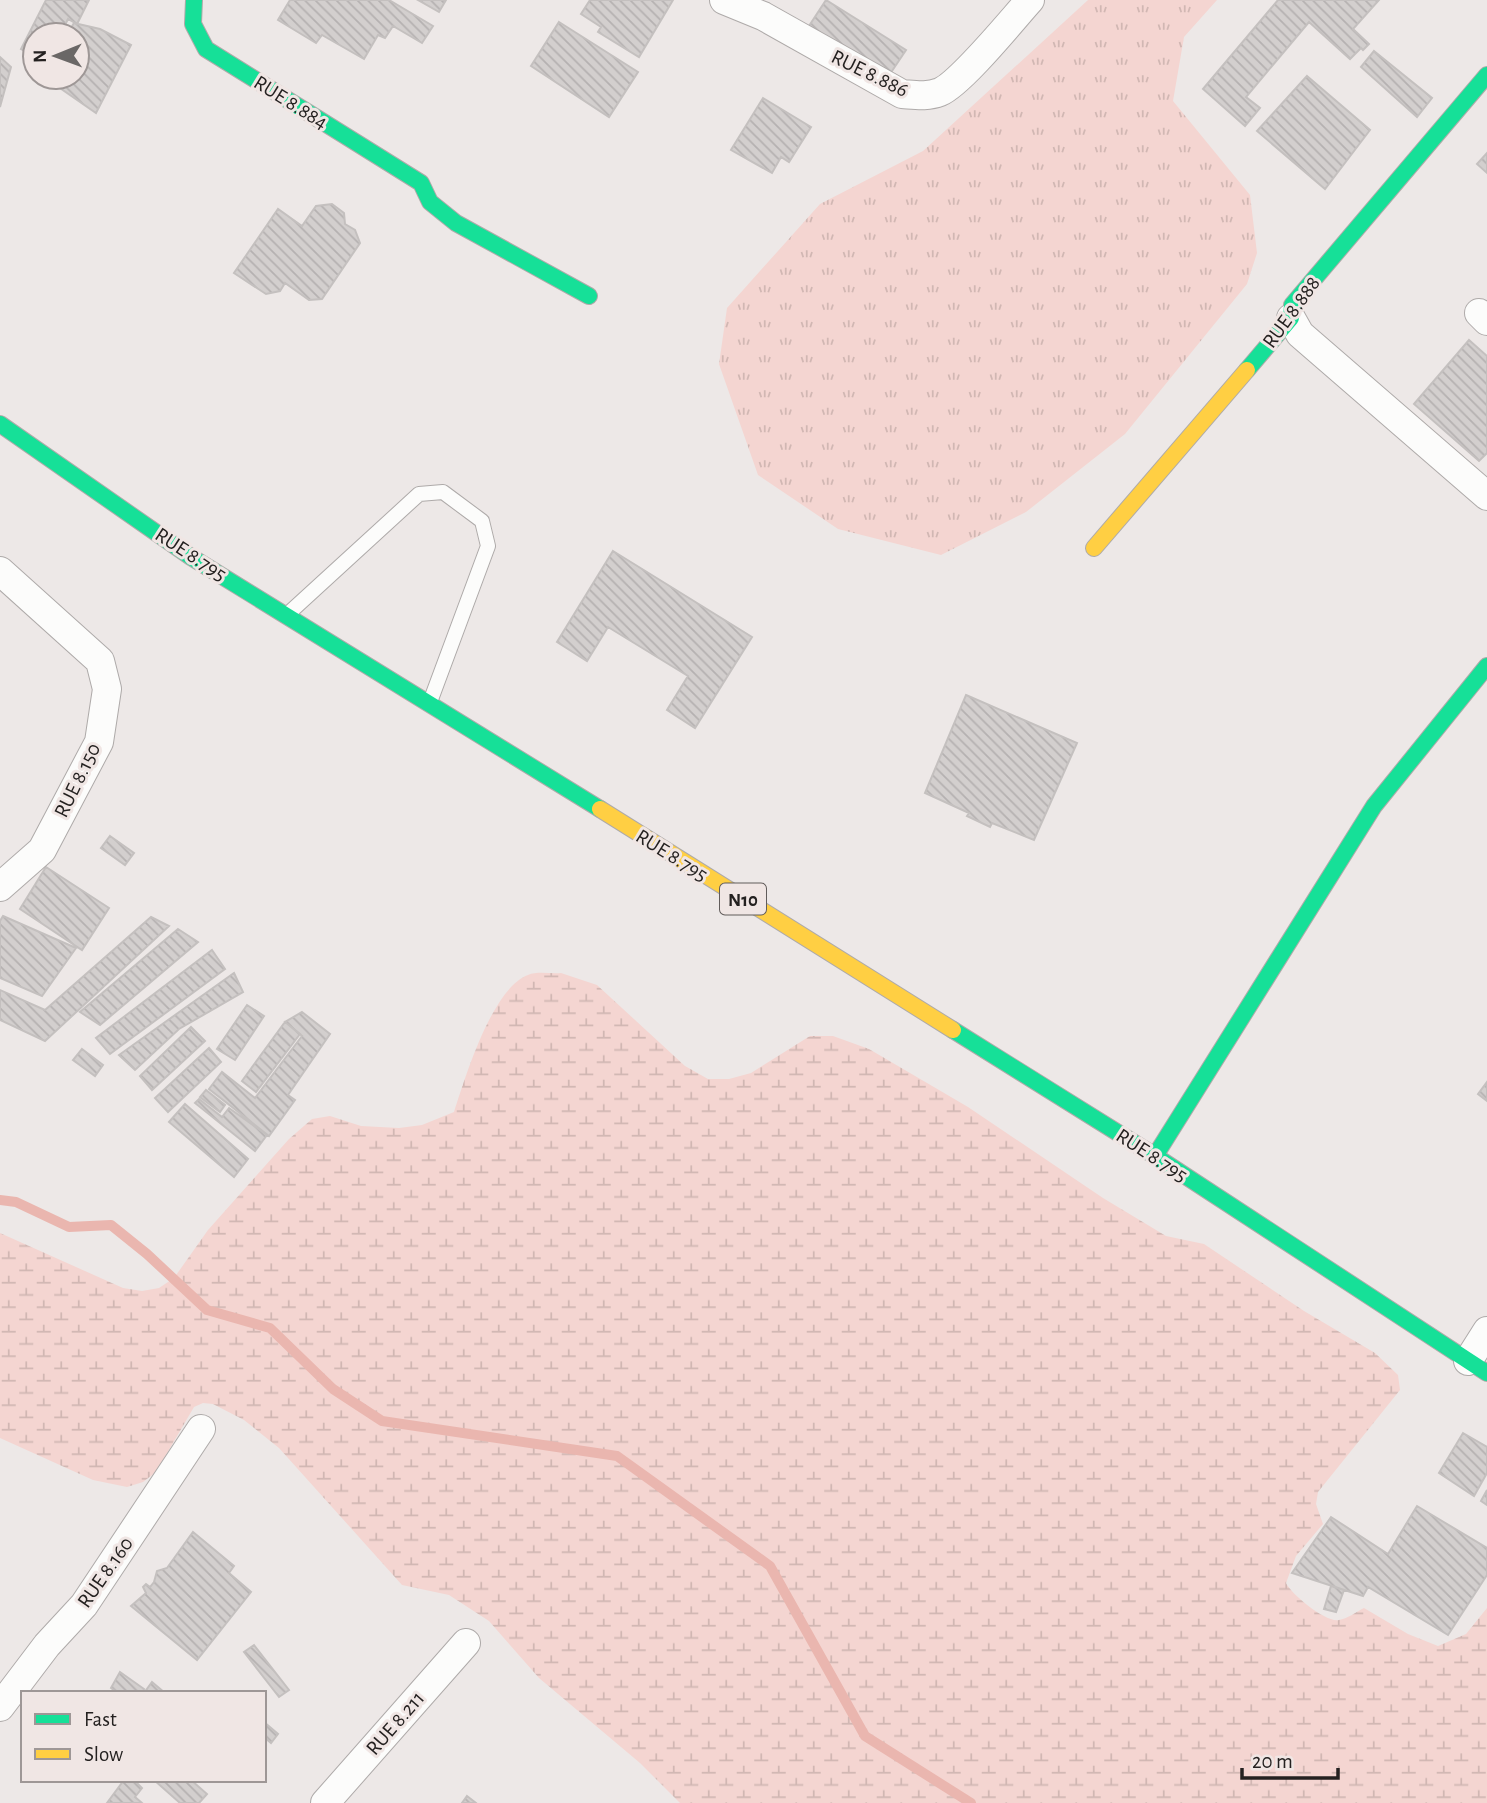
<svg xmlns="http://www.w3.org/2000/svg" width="1487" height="1803" font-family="'Alegreya Sans',sans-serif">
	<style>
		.grass { fill: url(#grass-tufts) }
		.wetland { fill: url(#wetland-marsh) }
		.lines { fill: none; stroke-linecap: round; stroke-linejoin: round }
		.stream { stroke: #eab6af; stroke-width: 10 }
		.building { fill: url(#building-back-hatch); stroke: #c4c0bf; stroke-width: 2 }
		.lane-casing { stroke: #aeaaa9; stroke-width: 16 }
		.street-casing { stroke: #aeaaa9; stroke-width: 30 }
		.fast-casing { stroke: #aeaaa9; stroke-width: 18 }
		.slow-casing { stroke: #aeaaa9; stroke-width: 18 }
		.lane { stroke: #fcfcfb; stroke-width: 14 }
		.street { stroke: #fcfcfb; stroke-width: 28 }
		.fast { stroke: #16e098; stroke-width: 16 }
		.slow { stroke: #ffcf43; stroke-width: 16 }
		.labels { text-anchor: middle; stroke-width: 6; stroke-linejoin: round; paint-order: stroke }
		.shield { fill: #f0e6e4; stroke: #615c5b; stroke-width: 2 }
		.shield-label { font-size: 19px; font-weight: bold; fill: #242120 }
		.street-label { font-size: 21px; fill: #242120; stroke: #f0e6e4 }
	</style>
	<defs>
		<pattern id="grass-tufts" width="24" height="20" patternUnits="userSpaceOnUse" patternTransform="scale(1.75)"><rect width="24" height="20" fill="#f4d5d1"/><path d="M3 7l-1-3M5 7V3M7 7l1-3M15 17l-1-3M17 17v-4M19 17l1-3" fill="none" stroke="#d1b7b3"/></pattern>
		<pattern id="wetland-marsh" width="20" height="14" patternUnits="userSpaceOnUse" patternTransform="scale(1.75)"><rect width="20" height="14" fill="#f4d5d1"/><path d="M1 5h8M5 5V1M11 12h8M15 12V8" fill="none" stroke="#d1b7b3"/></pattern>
		<pattern id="building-back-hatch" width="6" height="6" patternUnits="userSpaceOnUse" patternTransform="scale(1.75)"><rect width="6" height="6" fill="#d3cfce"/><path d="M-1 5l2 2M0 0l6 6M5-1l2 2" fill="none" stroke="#b5b1b1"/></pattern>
	</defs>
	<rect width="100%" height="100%" fill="#ede8e7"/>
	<path class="grass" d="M 1088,0 L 1217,0 L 1184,37 L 1173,101 L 1250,195 L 1257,253 L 1247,284 L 1125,434 L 1026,512 L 941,555 L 838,529 L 758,475 L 719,364 L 727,308 L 820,204 L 923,151 Z"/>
	<path class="wetland" d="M 561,973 L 597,985 L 685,1066 L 708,1079 L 729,1079 L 751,1073 L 810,1036 L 833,1036 L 869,1049 L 968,1107 L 1103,1198 L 1166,1236 L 1204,1244 L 1304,1311 L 1375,1353 L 1398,1375 L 1400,1390 L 1318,1492 L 1316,1504 L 1323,1524 L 1296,1556 L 1286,1583 C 1291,1594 1326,1623 1339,1620 C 1347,1619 1356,1612 1364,1608 L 1408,1634 L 1438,1646 L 1466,1634 L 1487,1608 L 1487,1803 L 680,1803 L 640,1763 L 539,1678 L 489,1621 L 449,1595 L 402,1585 L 279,1448 L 244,1420 L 213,1404 L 203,1403 L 194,1407 L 156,1472 L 143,1482 L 127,1487 L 93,1480 L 0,1438 L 0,1233 L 123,1288 L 142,1291 L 159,1288 L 174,1278 L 208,1230 L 289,1139 L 312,1119 L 330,1116 L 361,1126 L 399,1128 L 422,1125 L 454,1112 C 465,1078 492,988 528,975 C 537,971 551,974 561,973 Z"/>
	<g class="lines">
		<path class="stream" d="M 0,1200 L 16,1202 L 69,1227 L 111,1225 L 147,1254 L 207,1310 L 270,1328 L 333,1389 L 382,1421 L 617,1456 L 770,1566 L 865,1736 L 971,1803"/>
	</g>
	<path class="building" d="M 46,0 L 89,0 L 77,24 L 68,19 L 60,35 L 35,35 L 35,56 L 21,49 Z
		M 290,0 L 389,0 L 433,26 L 422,43 L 393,26 L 385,38 L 378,35 L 364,59 L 322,35 L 316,43 L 278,20 Z
		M 418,0 L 446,0 L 439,12 Z
		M 590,0 L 673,0 L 639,57 L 598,32 L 601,27 L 581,14 Z
		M 826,0 L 906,50 L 888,77 L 809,26 Z
		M 1278,0 L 1379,0 L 1353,29 L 1369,44 L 1363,50 L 1361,48 L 1350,59 L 1309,22 L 1246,97 L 1260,108 L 1245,126 L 1203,89 Z
		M 559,22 L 638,72 L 609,117 L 531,66 Z
		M 74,23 L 100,29 L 131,45 L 96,113 L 44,77 L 77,77 L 77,35 L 67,35 Z
		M 1374,51 L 1432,98 L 1417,117 L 1361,67 Z
		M 0,57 L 11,67 L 0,107 Z
		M 1307,76 L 1370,130 L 1325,189 L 1257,131 Z
		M 763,98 L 811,127 L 789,162 L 781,157 L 772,173 L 731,150 Z
		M 1487,153 L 1487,173 L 1477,164 Z
		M 332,204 L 344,213 L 345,224 L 355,230 L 360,243 L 322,299 L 309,300 L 285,283 L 280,291 L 266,294 L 234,273 L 278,209 L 302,226 L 316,206 Z
		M 1469,340 L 1487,356 L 1487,453 L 1479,461 L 1414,404 Z
		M 613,551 L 752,637 L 695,728 L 667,710 L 688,676 L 608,627 L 587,661 L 557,642 Z
		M 966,695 L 1077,743 L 1034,840 L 992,823 L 990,827 L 967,816 L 969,813 L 925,793 Z
		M 110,836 L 134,853 L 125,865 L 101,848 Z
		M 46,867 L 109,908 L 82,950 L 20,909 Z
		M 3,916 L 76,948 L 42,996 L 0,978 L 0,921 Z
		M 151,917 L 169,926 L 45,1041 L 0,1020 L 0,990 L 45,1010 Z
		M 178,929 L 198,942 L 100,1025 L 80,1012 Z
		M 212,950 L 225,969 L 110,1054 L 96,1038 Z
		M 234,973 L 243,992 L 179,1029 L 135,1070 L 119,1055 Z
		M 247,1005 L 264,1016 L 235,1060 L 217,1049 Z
		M 302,1012 L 330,1034 L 288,1095 L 295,1100 L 269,1136 L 209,1089 L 222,1072 L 255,1098 L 302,1036 L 285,1022 Z
		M 285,1022 L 300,1034 L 256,1092 L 242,1081 Z
		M 191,1027 L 205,1041 L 152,1090 L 140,1076 Z
		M 209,1048 L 221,1062 L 168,1112 L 155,1098 Z
		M 82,1049 L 103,1065 L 95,1076 L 73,1060 Z
		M 1487,1082 L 1487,1101 L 1478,1094 Z
		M 206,1090 L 225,1105 L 220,1112 L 200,1097 Z
		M 199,1099 L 222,1117 L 229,1108 L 267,1135 L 255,1151 L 195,1103 Z
		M 185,1104 L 248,1159 L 234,1177 L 169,1122 Z
		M 1463,1433 L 1487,1447 L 1487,1473 L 1474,1496 L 1439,1473 Z
		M 1487,1490 L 1487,1505 L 1481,1501 Z
		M 1417,1506 L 1487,1548 L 1487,1575 L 1448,1635 L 1368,1587 L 1363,1596 L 1292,1573 L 1331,1517 L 1388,1554 Z
		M 193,1532 L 234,1566 L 229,1573 L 251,1592 L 197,1660 L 131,1606 L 146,1593 L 143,1587 L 146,1584 L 150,1587 L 154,1582 L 157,1571 L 167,1568 Z
		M 1331,1586 L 1344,1590 L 1336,1612 L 1324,1609 Z
		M 254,1645 L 289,1690 L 279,1697 L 244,1652 Z
		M 120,1672 L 144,1689 L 142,1693 L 118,1693 L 111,1688 Z
		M 152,1682 L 165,1693 L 144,1693 Z
		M 264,1722 L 278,1734 L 271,1743 L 264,1737 Z
		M 124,1780 L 134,1780 L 142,1788 L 135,1797 L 142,1803 L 107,1803 Z
		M 154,1780 L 191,1780 L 207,1794 L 199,1803 L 180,1803 Z
		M 467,1796 L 476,1803 L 462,1803 Z"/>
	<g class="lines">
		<g class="lane-casing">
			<path id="lane" d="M 289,613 L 419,494 L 443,492 L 482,521 L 488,546 L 430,702"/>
		</g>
		<g class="street-casing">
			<path id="street" d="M 724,0 L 763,16 L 902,94 C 916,95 927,97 940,92 C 961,83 1012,20 1030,0
				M 1479,313 L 1487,321
				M 1291,318 L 1300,334 L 1487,496
				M 0,571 L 100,661 L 107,689 L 99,742 L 42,850 L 0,887
				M 1468,1361 L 1487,1331
				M 0,1707 L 47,1645 L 84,1605 L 201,1429
				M 325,1803 L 466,1643"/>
		</g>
		<g class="fast-casing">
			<path id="fast" d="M 194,0 L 193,24 L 206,49 L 421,183 L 430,202 L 456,223 L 589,296
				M 1247,370 L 1291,318 L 1292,305 L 1487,75
				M 0,424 L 191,557 L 600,809
				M 953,1030 L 1155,1156 L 1487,1373
				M 1155,1156 L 1374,806 L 1487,666"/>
		</g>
		<g class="slow-casing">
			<path id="slow" d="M 1094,548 L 1247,370
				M 600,809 L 953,1030"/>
		</g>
		<use href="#lane" class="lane"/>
		<use href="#street" class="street"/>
		<use href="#fast" class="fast"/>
		<use href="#slow" class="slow"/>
	</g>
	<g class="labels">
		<rect class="shield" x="720" y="883.5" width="46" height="31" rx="5"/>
		<g class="shield-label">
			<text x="743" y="906">N10</text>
		</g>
		<g class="street-label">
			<text transform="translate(870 73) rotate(26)" y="7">RUE 8.886</text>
			<text transform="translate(291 102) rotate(32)" y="7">RUE 8.884</text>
			<text transform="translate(1291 312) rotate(-54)" y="7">RUE 8.888</text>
			<text transform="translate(191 554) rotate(33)" y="7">RUE 8.795</text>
			<text transform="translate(77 780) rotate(-64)" y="7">RUE 8.150</text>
			<text transform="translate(672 855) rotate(32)" y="7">RUE 8.795</text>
			<text transform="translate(1152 1155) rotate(33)" y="7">RUE 8.795</text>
			<text transform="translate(105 1572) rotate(-55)" y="7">RUE 8.160</text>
			<text transform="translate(395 1723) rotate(-49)" y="7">RUE 8.211</text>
		</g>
	</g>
	<rect x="21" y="1691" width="245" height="91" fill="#f0e6e4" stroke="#9e9796" stroke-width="2"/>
	<rect x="35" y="1714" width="35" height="10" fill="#16e098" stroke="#9e9796" stroke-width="2"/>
	<text x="84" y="1726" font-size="21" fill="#242120">Fast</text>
	<rect x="35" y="1749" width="35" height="10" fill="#ffcf43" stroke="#9e9796" stroke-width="2"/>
	<text x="84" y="1761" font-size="21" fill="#242120">Slow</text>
	<g transform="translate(56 56) rotate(269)"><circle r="33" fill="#f0e6e4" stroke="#9e9796" stroke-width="2"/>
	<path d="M0-5L12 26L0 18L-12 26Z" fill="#6a6766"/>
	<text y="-10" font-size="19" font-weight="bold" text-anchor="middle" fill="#242120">N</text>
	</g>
	<path d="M1242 1768v10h96v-10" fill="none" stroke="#242120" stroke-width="3.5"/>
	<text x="1252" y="1768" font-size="21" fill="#242120" stroke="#f0e6e4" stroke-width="5" paint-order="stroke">20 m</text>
</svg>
